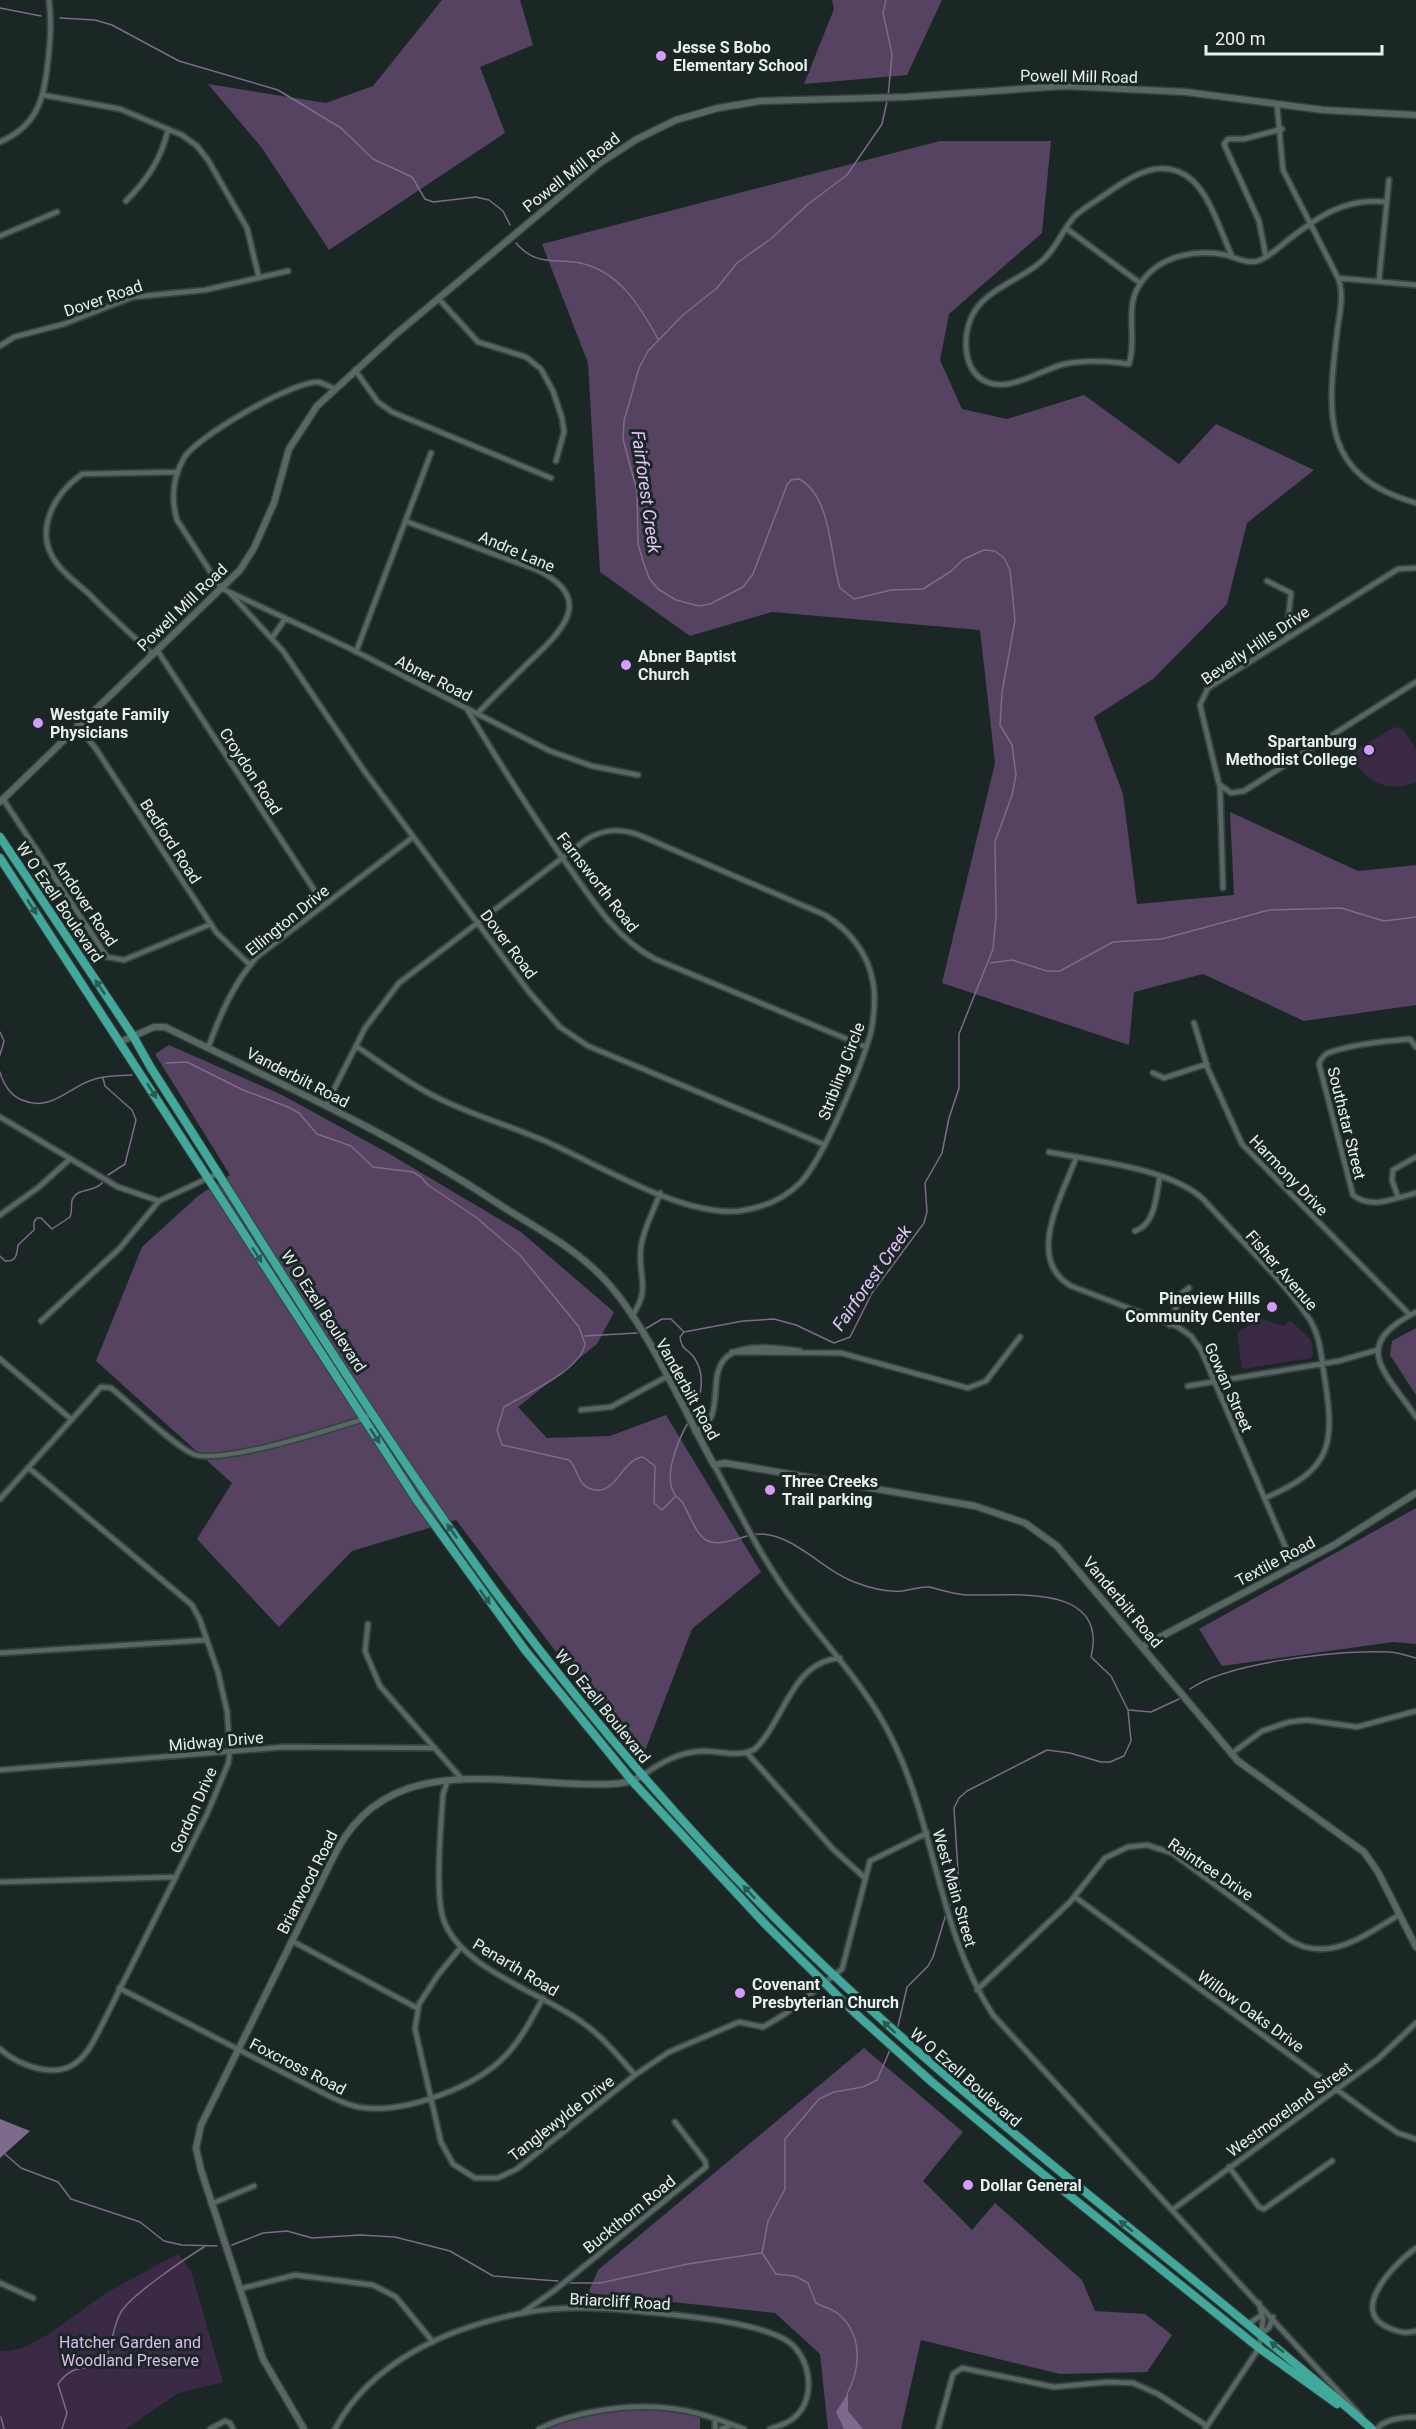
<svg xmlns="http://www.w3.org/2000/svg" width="1416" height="2429" font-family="Roboto,sans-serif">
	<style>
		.green { fill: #3b2a46 }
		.forest { fill: #564362 }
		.water { fill: #7e6a8b }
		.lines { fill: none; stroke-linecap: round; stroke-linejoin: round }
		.stream { stroke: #7e6a8b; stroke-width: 1.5 }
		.minor-casing { stroke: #374240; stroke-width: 8 }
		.tertiary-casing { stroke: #374240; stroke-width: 9 }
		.primary-casing { stroke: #374240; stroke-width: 10 }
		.minor { stroke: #596764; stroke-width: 4.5 }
		.tertiary { stroke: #596764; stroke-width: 6 }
		.primary { stroke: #40a99c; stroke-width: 8 }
		.oneway { fill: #295b55 }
		.poi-dot { fill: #d59bfa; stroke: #1a2725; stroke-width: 2 }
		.labels { text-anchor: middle; stroke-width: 6; stroke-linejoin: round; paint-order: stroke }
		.poi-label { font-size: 16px; font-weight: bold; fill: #e9f1f0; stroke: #1a2725; text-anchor: start }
		.street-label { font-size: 16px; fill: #e9f1f0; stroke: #1a2725 }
		.park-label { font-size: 16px; fill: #dbbaf2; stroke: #1a2725 }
		.water-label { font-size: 18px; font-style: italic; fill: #e5c3fd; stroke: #1a2725 }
	</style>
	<rect width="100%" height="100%" fill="#1a2725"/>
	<path class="green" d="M 1395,727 L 1403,729 L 1416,749 L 1416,782 C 1385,794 1365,781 1349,754 Z
		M 1260,1318 L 1283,1326 L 1290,1320 L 1311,1340 L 1313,1354 L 1311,1358 L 1242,1369 L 1237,1333 Z
		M 178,2254 L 191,2271 L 223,2382 L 178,2393 L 126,2429 L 0,2429 L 0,2350 C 27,2359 84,2306 108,2292 C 131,2279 154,2267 178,2254 Z"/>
	<path class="forest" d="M 442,0 L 520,0 L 533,45 L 480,67 L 505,133 L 329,250 L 262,148 L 208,84 L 326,103 L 373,86 Z
		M 832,0 L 942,0 L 907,75 L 804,84 L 834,9 Z
		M 940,141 L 1051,141 L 1042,233 L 949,314 L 940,360 L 962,409 L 1007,419 L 1084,395 L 1179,464 L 1216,424 L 1314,470 L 1247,523 L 1227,604 L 1153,679 L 1094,717 L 1123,794 L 1137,904 L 1234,895 L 1230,812 L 1358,871 L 1416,865 L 1416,1005 L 1304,1021 L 1203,974 L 1134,992 L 1129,1045 L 942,983 L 995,763 L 980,630 L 772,612 L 690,636 L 600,572 L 588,363 L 542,244 Z
		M 169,1045 L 282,1095 L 388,1153 L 521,1232 L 614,1312 L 597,1344 L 518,1407 L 547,1438 L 610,1436 L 666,1415 L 761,1572 L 692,1629 L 643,1756 L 569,1669 L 456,1520 L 352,1551 L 279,1627 L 197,1539 L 232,1483 L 96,1361 L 142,1247 L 198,1196 L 230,1175 L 155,1054 Z
		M 1416,1328 L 1416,1395 L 1390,1355 L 1392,1341 Z
		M 1416,1508 L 1416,1644 L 1393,1642 L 1222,1666 L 1199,1629 Z
		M 864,2048 L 963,2132 L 923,2181 L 972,2230 L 995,2203 L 1082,2280 L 1095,2311 L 1145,2314 L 1172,2335 L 1147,2372 L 1060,2374 L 921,2340 L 901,2429 L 828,2429 L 820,2354 L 775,2313 L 588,2293 L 598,2270 Z
		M 650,2407 L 700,2415 L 700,2429 L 540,2429 L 597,2412 Z"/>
	<path class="water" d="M 0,2119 L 30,2131 L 0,2158 Z
		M 848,2393 L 848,2411 L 863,2429 L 844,2429 L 836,2412 Z"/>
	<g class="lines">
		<path class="stream" d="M 886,0 L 883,13 L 892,54 L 888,97
			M 0,8 L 41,16
			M 60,18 L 95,20 L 112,25 L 179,61 L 278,90 L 341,128 L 373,159 L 412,177 L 425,199 L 433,202 L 476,197 L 489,200 L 503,211 L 510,225
			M 516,243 C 537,267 554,258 580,263 C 619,271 640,306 658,339
			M 990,963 L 1012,960 L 1047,971 L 1060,971 L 1113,942 L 1162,939 L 1269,910 L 1341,908 L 1384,921 L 1416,917
			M 0,1032 L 4,1041 L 0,1055
			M 166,1063 L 187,1062 L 243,1090 L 288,1107 L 299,1113 L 317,1134 L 351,1146 L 373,1167 L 413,1172 L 421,1177 L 428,1185 L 477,1218 L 520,1255 L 579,1327 L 585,1344 C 581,1370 526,1394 504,1407 L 497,1430 L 502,1445 L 569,1460 C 579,1469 576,1484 591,1489 C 616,1498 621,1459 643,1457 L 655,1466 L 654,1503 L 662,1510 L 675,1497
			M 0,1072 C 3,1084 11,1096 22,1100 C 51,1113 69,1086 95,1079 C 107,1075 120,1076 132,1075
			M 103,1078 L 105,1086 L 132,1110 L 136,1120 L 125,1164 L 108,1175
			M 0,1256 L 5,1261 C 17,1262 17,1253 18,1245 L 34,1230 L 34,1222 L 37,1218 L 41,1218 L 52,1229 L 70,1217 C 73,1210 70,1203 73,1198 C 78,1188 95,1192 102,1183
			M 645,1329 L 662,1319 L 671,1319 L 684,1332
			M 585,1336 L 637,1333
			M 692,1417 C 701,1399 707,1374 693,1356 C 687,1349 681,1349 680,1337 L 684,1332 L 743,1321 L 774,1319 L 796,1325 L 834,1343 L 850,1337 L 872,1293 L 924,1223 L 927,1212 L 925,1183 L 942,1153 L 949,1118 L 959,1088 L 959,1034 L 993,949 L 996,916 L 995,842 L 1012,795 L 1016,775 L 1012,745 L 1000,725 L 1002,693 L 1015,620 L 1010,570 L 1004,558 L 995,551 L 984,550 L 964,559 L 950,572 L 923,589 L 891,590 L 854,599 L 840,588 C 830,557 832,496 799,479 L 791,480 L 787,485 L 753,574 L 743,587 L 710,604 L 699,606 L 676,600 L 658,589 L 649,578 L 643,561 L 638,544 L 637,491 L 623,439 L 624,421 L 639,368 L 648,351 L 683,315 L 717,288 L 737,263 L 772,238 L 807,205 L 847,175 L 882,124 L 887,101
			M 689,1421 C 679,1438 661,1478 676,1496 C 678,1498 682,1500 684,1505 C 703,1545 705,1550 750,1535
			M 756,1534 C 794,1532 822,1571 857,1583 C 870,1588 888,1592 902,1591 C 911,1590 921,1586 929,1587 C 943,1590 955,1595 969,1595 C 1014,1596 1109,1583 1091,1657 L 1111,1676 L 1128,1710 L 1131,1741 L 1124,1756 L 1110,1762 L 1101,1762 L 1070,1753 L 1047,1750 L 967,1791 L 959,1798 L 954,1808 L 959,1887 L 949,1907
			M 1190,1689 C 1228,1662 1341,1650 1389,1652 C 1398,1652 1407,1656 1416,1658
			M 1129,1710 L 1151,1712 L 1179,1699
			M 898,2026 L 907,1987 L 928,1966 L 933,1957 L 947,1911
			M 5,2154 L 21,2168 L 58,2182 L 71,2199 L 140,2222 L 164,2241 L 182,2245 L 217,2246
			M 232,2245 L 263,2233 L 287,2231 L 312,2238 L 360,2235 L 395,2237 L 450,2251 L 493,2276 L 558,2281
			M 570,2283 L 600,2283 L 688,2264 L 761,2253
			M 847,2394 C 861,2368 863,2333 837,2313 C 831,2308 823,2307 816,2303 L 808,2283 L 795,2276 L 776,2274 L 762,2253 L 768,2221 L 785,2189 L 785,2139 L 819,2099 L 834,2092 L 863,2087 L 877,2080 L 890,2050
			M 1,2417 L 4,2429
			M 62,2429 L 67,2413 L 58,2384 C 76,2359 89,2375 105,2359 C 111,2352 113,2324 121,2312 C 131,2295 186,2258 204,2247"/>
		<g class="minor-casing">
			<path id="minor" d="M 43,95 L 120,109 L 182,135 L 197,146 L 208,160 L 247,228 L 259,278
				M 1277,105 L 1283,170 L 1338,278 L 1416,285
				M 0,142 C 34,127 43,104 47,69 C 50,45 52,25 49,0
				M 126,201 C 147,180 162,158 168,129
				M 1067,229 L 1140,283
				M 0,236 L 57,212
				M 1232,256 C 1221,233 1211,197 1192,180 C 1163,155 1131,176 1106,194 C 1096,201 1085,207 1076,215 C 1063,228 1058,246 1044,259 C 1022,281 984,288 971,318 C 963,337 963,368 983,380 C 1007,395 1041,369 1065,364 C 1085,360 1108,361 1129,364 C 1138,335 1122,305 1143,280 C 1162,255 1197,249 1226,255 C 1237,258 1247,264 1258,261 C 1269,257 1279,247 1288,240 C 1319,216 1346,197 1387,202
				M 1266,257 L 1259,221 L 1224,144 L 1228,139 L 1244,139 L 1282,129
				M 1338,278 C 1345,295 1339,315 1337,333 C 1327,415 1321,476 1416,503
				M 1379,280 L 1389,180
				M 438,298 L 478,342 L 526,357 L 541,369 L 553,391 L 562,418 L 564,432 L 556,461
				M 0,346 L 14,337 L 64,324 L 133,297 L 205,290 L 288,271
				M 355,370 L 378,402 L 392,412 L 551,478
				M 335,389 C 330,387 323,383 318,382 C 293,381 196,437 184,458 C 173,477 171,499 177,520 L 217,582 L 223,589 L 351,649 L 550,751 L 592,766 L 638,775
				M 405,521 L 537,570 C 598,599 560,633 527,664 C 510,681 493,697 477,714
				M 1416,568 L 1398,569 L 1208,688 L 1200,705 L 1219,784 L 1231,793 L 1244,791 L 1416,682
				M 1267,581 L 1291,593 L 1286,638
				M 229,592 L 283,651 L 365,772 L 529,992 L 560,1027 L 588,1046 L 825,1145
				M 272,638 L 285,619
				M 157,650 L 324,905
				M 356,652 L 431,453
				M 152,654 C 133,636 114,619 95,600 C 84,588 68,578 58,565 C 32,533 53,495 82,474 L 178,472
				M 467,709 C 498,761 531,813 566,863 C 591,898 616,939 655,959 L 866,1047
				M 77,725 L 96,749 L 216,932 L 250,965
				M 1220,786 L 1223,888
				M 3,799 L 107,957 L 124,960 L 211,924
				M 1194,1023 L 1208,1069 L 1242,1144 L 1410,1315
				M 1416,1047 L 1410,1039 C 1384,1041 1352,1044 1328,1053 C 1323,1055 1321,1059 1319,1064 L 1353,1195 C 1371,1210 1396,1198 1416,1193
				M 208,1048 C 220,1015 234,982 258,956 L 413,837
				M 1153,1073 L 1164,1078 L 1207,1064
				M 326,1105 L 365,1028 L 399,983 L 587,839 C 604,829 620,828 639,835 L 825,915 C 849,930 868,953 873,982 C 876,999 874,1016 871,1032 C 862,1065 823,1160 800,1183 C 784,1199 762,1208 739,1211 C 682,1217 598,1164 545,1141 C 508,1125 468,1114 432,1095 C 405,1081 381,1063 356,1046
				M 0,1117 L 118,1187 L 159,1201
				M 1049,1152 C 1094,1161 1171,1168 1204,1200 C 1237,1237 1280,1277 1308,1317 C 1320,1334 1321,1354 1324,1374 C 1335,1443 1334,1469 1265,1498
				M 1076,1158 C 1063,1194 1024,1259 1071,1286 L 1178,1327 L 1191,1336 L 1201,1350 L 1294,1567
				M 1398,1197 L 1392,1180 L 1393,1170 L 1416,1157
				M 0,1215 L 39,1187 L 70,1159
				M 1135,1231 C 1156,1224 1156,1195 1160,1176
				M 1416,1312 C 1349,1346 1385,1371 1416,1417
				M 632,1316 C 652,1287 637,1276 641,1247 C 643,1229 654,1211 660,1193
				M 41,1321 L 120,1248 L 159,1201 L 219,1173
				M 1170,1325 L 1181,1294 L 1189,1288
				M 732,1352 L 841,1353 L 968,1388 L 986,1381 L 1020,1337
				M 0,1359 L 71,1419
				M 1188,1386 L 1339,1361 L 1377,1350
				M 581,1410 L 611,1407 L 666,1377
				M 695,1432 C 744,1412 670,1329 800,1351
				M 714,1465 C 739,1511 762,1560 794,1602 C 828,1648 867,1687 892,1739 C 936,1828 938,1931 993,2015 L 1361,2416
				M 0,1499 L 101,1387 L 111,1388 C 131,1404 172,1444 193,1454 C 221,1465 332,1429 363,1419 L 373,1413
				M 368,1624 L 365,1651 L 380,1686 L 461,1778
				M 0,1653 L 207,1640
				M 747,1753 L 833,1849 L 865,1878
				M 1231,1754 L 1262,1731 L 1289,1722 L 1307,1720 L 1357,1727 L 1416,1711
				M 0,1770 L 284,1747 L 435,1748
				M 643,1775 C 662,1762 679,1752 703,1751 C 720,1751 739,1758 755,1749 C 785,1720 791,1662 840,1658
				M 448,1780 L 443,1794 C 441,1823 435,1892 443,1918 C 458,1968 543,1993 583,2023 C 603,2037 619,2057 635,2075
				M 0,1882 L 176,1877
				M 1075,1897 L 1370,2114 L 1398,2133 L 1416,2139
				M 292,1941 L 417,2008
				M 461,1947 L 438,1975 L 419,2004 L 415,2029 L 441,2142 L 453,2164 L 475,2178 L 498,2178 L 517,2169 L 635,2075 L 669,2052 L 739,2022 L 763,2027 L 785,2014 L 842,1969 L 870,1861 L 927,1833
				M 119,1988 L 331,2097 C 342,2102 353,2107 366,2108 C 408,2112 476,2087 505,2056 C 521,2040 532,2018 543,1998
				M 977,1990 L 1070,1902 L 1105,1858 L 1128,1847 L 1147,1845 L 1172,1853 L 1288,1939 C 1327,1965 1365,1935 1399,1915
				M 0,2049 C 18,2065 55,2080 77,2062 C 89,2053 96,2036 103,2023 L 207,1814 L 228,1764 L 230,1752 L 227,1711 L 218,1672 L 200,1620 L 192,1605 L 29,1468
				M 1229,2167 L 1259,2207 L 1264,2209 L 1332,2161
				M 211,2204 L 254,2186
				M 1172,2210 L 1378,2059 L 1416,2023
				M 1416,2248 C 1396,2262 1347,2311 1389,2328 C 1399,2332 1405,2334 1416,2331
				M 0,2283 L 33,2298
				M 239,2289 L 295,2275 L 373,2285 L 396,2297 L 433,2342
				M 522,2313 L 555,2290 L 706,2167 L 705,2161 L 675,2122
				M 1248,2324 L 1262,2315
				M 1260,2334 L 1269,2328 L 1273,2317
				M 210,2429 L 225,2421 L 230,2423 L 233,2429
				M 335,2429 C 371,2361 450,2327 523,2313 C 572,2303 627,2310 677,2315 C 708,2319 756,2324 784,2339 C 809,2352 817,2393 798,2414 C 790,2423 780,2425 770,2429
				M 539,2429 C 575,2411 627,2404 667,2408 C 693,2410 720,2420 744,2429
				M 715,2429 L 715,2419
				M 721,2429 L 732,2425
				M 938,2429 L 953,2374 L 962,2368 L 1054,2387 L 1108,2382 L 1133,2383 L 1158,2394 L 1207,2426
				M 1205,2429 L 1259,2348 L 1263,2320 L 1259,2303
				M 1377,2429 C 1384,2419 1404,2417 1416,2417"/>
		</g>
		<g class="tertiary-casing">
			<path id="tertiary" d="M 0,802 L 240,570 L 254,548 L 274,503 L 289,449 L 317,406 L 396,334 L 600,163 L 637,139 L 676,120 L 718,108 L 761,101 L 906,97 L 1064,86 L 1186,92 L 1323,110 L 1416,115
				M 120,1042 L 154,1027 L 165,1027 C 275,1081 388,1132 491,1199 C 531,1226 572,1244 606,1281 C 648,1327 683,1409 714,1465 L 725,1463 L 743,1466 L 975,1506 L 1025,1523 L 1057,1546 L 1238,1761 L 1364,1852 L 1378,1872 L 1416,1947
				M 1143,1646 L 1334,1545 L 1416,1493
				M 304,2429 L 263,2359 L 201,2170 L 196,2148 L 201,2125 L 337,1850 C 388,1755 492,1782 581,1784 C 602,1784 625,1787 643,1775"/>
		</g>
		<g class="primary-casing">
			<path id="primary" d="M 0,837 L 133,1036 L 151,1068 C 264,1244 373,1425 497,1594 C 578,1703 666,1807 761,1904 C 950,2097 1169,2252 1372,2429
				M 0,858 L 418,1502 L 525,1650 L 633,1782 L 767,1926 L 855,2013 L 933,2083 L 1028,2162 L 1259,2348 L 1337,2404"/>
		</g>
		<use href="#minor" class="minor"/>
		<use href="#tertiary" class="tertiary"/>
		<use href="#primary" class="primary"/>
	</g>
	<defs><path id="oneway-solid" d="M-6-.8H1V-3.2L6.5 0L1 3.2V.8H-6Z" transform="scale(1.5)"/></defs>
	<g class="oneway">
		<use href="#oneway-solid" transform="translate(32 907) rotate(57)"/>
		<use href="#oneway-solid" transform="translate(100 987) rotate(-124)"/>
		<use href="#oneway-solid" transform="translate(152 1091) rotate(57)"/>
		<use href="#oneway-solid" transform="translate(257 1255) rotate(57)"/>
		<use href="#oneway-solid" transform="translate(375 1436) rotate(57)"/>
		<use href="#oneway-solid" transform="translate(452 1531) rotate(-125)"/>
		<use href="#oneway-solid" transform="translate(485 1597) rotate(54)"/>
		<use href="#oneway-solid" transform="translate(749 1892) rotate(-133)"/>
		<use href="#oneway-solid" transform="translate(889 2027) rotate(-137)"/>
		<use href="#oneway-solid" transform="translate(1126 2226) rotate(-141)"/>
		<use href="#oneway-solid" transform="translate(1277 2347) rotate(-142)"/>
	</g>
	<g class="poi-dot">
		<circle cx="661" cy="56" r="6"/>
		<circle cx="626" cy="665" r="6"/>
		<circle cx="38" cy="723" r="6"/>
		<circle cx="1369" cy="750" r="6"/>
		<circle cx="1272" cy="1307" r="6"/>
		<circle cx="770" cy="1490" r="6"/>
		<circle cx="740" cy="1993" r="6"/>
		<circle cx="968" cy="2185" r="6"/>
	</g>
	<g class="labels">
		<g class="poi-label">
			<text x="673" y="53">Jesse S Bobo<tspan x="673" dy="18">Elementary School</tspan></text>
			<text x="638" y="662">Abner Baptist<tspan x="638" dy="18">Church</tspan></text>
			<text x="50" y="720">Westgate Family<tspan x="50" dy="18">Physicians</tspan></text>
			<text x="1357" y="747" text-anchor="end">Spartanburg<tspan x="1357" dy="18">Methodist College</tspan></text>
			<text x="1260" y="1304" text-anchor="end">Pineview Hills<tspan x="1260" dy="18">Community Center</tspan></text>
			<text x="782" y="1487">Three Creeks<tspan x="782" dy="18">Trail parking</tspan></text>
			<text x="752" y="1990">Covenant<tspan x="752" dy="18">Presbyterian Church</tspan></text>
			<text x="980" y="2191">Dollar General</text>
		</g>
		<g class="street-label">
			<text transform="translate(1079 76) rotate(1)" y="6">Powell Mill Road</text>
			<text transform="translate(571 172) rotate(-38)" y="6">Powell Mill Road</text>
			<text transform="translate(103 298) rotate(-19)" y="6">Dover Road</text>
			<text transform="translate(517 551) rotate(23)" y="6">Andre Lane</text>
			<text transform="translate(182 607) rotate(-44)" y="6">Powell Mill Road</text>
			<text transform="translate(1255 645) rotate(-34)" y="6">Beverly Hills Drive</text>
			<text transform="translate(434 678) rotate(27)" y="6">Abner Road</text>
			<text transform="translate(251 771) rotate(57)" y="6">Croydon Road</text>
			<text transform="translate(171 841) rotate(57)" y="6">Bedford Road</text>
			<text transform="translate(598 882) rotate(52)" y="6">Farnsworth Road</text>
			<text transform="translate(60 902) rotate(56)" y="6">W O Ezell Boulevard</text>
			<text transform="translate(86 903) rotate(56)" y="6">Andover Road</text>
			<text transform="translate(287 920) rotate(-39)" y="6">Ellington Drive</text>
			<text transform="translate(509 944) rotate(53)" y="6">Dover Road</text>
			<text transform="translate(841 1071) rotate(-69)" y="6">Stribling Circle</text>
			<text transform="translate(298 1077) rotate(27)" y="6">Vanderbilt Road</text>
			<text transform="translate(1347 1123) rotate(76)" y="6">Southstar Street</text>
			<text transform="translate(1289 1175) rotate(46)" y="6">Harmony Drive</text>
			<text transform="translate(1282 1270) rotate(49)" y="6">Fisher Avenue</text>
			<text transform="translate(324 1311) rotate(57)" y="6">W O Ezell Boulevard</text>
			<text transform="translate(1229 1387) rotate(66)" y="6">Gowan Street</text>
			<text transform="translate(688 1389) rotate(61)" y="6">Vanderbilt Road</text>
			<text transform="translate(1275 1561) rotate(-28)" y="6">Textile Road</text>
			<text transform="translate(1123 1602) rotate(50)" y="6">Vanderbilt Road</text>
			<text transform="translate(603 1706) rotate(51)" y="6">W O Ezell Boulevard</text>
			<text transform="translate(216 1741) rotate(-5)" y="6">Midway Drive</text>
			<text transform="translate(193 1810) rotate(-66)" y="6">Gordon Drive</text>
			<text transform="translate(1211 1869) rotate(34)" y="6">Raintree Drive</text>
			<text transform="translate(307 1882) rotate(-63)" y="6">Briarwood Road</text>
			<text transform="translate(955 1888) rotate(74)" y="6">West Main Street</text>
			<text transform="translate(516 1967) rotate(31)" y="6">Penarth Road</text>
			<text transform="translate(1251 2011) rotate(36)" y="6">Willow Oaks Drive</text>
			<text transform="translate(298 2066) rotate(27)" y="6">Foxcross Road</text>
			<text transform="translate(966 2077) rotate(41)" y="6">W O Ezell Boulevard</text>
			<text transform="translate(1289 2109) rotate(-36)" y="6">Westmoreland Street</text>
			<text transform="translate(561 2118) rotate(-38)" y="6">Tanglewylde Drive</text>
			<text transform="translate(629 2214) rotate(-39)" y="6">Buckthorn Road</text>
			<text transform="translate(620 2301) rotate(3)" y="6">Briarcliff Road</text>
		</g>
		<g class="park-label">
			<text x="130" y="2348">Hatcher Garden and<tspan x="130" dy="18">Woodland Preserve</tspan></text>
		</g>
		<g class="water-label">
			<text transform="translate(646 492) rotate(82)" y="6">Fairforest Creek</text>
			<text transform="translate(872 1278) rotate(-55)" y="6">Fairforest Creek</text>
		</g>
	</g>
	<path d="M1206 45v9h176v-9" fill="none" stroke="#e9f1f0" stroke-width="3"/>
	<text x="1215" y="45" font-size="18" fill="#e9f1f0" stroke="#1a2725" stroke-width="4.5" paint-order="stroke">200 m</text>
</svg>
